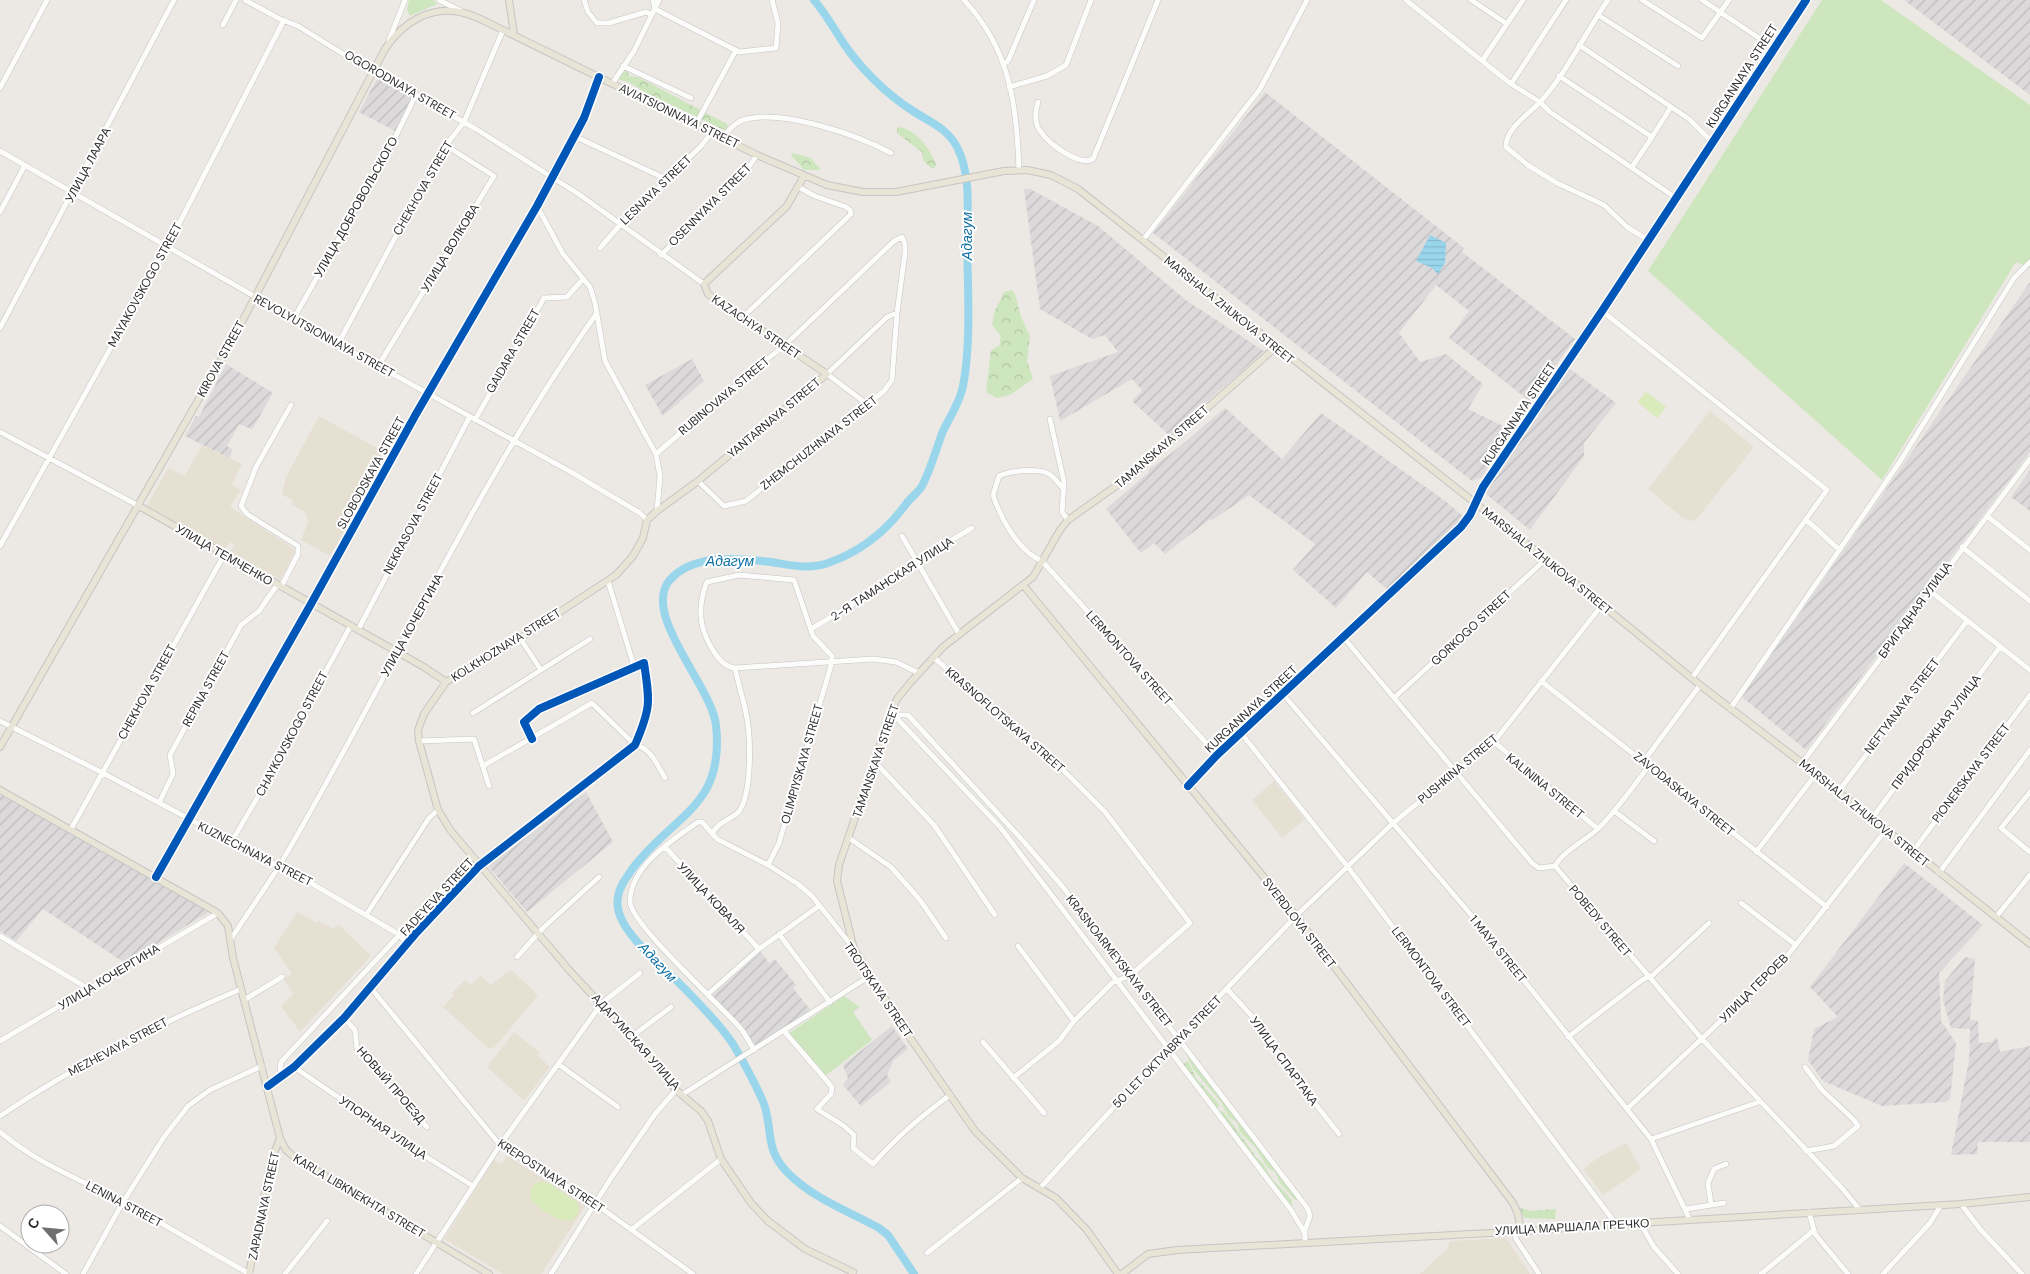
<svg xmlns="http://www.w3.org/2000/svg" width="2030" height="1274" viewBox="0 0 2030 1274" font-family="'DM Sans',sans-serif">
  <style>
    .industrial { fill: url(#industrial-furrows) }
    .education { fill: #e6e0d3 }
    .grass { fill: #cee6be }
    .forest { fill: url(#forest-crowns) }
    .pitch { fill: #d9eabb }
    .water { fill: url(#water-rules) }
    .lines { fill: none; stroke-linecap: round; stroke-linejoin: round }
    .river { stroke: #99d6ec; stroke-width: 8 }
    .minor-casing { stroke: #c5c4c5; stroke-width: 6 }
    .major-casing { stroke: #c6c5c4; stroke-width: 8 }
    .minor { stroke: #fcfcfb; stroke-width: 5 }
    .major { stroke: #e8e4d6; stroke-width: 6 }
    .cycleway-casing { stroke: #fff; stroke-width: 11 }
    .cycleway { stroke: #0057b8; stroke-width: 8 }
    .labels { text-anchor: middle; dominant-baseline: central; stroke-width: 4; stroke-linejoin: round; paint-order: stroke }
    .street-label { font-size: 12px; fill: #2e2e2e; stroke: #fff }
    .water-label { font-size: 14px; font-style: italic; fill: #0d6fa3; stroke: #fff }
  </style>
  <defs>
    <pattern id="industrial-furrows" width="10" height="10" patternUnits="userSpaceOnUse" patternTransform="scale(1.25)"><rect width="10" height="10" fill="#dcd9db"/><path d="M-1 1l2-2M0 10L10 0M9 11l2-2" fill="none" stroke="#bdbbbc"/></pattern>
    <pattern id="forest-crowns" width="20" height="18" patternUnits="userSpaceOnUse" patternTransform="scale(1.25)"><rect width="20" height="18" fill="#cee6be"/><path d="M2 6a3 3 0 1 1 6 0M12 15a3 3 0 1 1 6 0" fill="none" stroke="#b1c6a4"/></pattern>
    <pattern id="water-rules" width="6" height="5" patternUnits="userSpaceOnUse" patternTransform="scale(1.25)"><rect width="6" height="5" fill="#99d6ec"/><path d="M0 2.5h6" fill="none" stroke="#84b8cb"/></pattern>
  </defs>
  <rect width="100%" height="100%" fill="#ece8e4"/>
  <path class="industrial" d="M1904 0H2030V95Z
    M378 77 411 94 412 99 395 131 359 112Z
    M1265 92 1464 248 1458 257 1462 252 1575 339 1530 401 1449 338 1469 311 1436 285 1399 333 1420 362 1446 354 1483 384 1468 409 1511 430 1482 477 1472 481 1153 233Z
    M1024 189H1030L1098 226 1187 301 1264 351 1169 435 1132 401 1142 390 1132 379 1060 421 1050 376 1118 352 1105 335 1092 339 1040 309Z
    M2030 282V452L1806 750 1742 697Z
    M692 359 704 381 663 416 645 385Z
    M226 364 273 393 253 428 251 429 239 424 227 446 233 450 229 458 185 436 196 416 199 417Z
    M1569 368 1616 403 1584 443V456L1530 530 1485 493Z
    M1225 408 1282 459 1321 413 1444 500 1465 518 1388 590 1367 572 1336 608 1293 570 1315 544 1249 495 1211 521 1210 519 1165 554 1154 543 1141 553 1106 509 1149 472 1148 470 1173 452Z
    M2030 470V511L2011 497Z
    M586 792 613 842 527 912 488 866Z
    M0 794 209 912 125 963 43 909 16 941 0 931Z
    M1904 863 1983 925 1939 973 1941 1021 1956 1043 1950 1099 1945 1102 1882 1106 1823 1081 1808 1060 1814 1029 1838 1017 1810 987Z
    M761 952 769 963 775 959 796 985 793 988 811 1011 756 1046 713 995Z
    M1965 957 1975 959 1970 1020 1978 1021 1979 1043 1992 1042 1997 1037 2000 1052 2030 1046V1142H1978L1977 1154 1951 1155 1969 1060 1970 1029 1951 1028 1943 1000 1945 981Z
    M892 1026 908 1049 893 1061 887 1075 891 1082 861 1106 843 1085 848 1078 843 1065Z"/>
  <path class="education" d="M1710 411 1754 447 1695 521 1684 519 1648 489Z
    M319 416 386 453 330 556 301 540 308 522 305 512 291 504 293 501 282 494 286 477Z
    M202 445 242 464 232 485 241 490 230 507 296 550 281 580 230 552 235 545 230 542 225 550 147 506 168 468 185 476Z
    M1274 781 1305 819 1282 838 1252 800Z
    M297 912 317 923 318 921 334 929 338 924 371 956 300 1032 281 1006 293 994 284 979 292 974 274 948Z
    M509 971H512L538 995 495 1047 489 1049 443 1007 454 995 452 993 465 980 471 985 481 976 491 985Z
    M514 1032 540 1053 538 1056 550 1067 524 1101 487 1067Z
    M1626 1143 1641 1169 1603 1195 1583 1169 1599 1157Z
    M507 1156 586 1205 541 1274H503L444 1239 494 1160 502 1164Z
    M1506 1238 1530 1274H1420L1448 1248 1450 1241Z"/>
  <path class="grass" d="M409 0H433L437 4 410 16 407 10Z
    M1822 0H1881L2030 105V268L2016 262 1882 480 1648 271Z
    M844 996 860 1007 853 1012 872 1040 825 1076 788 1034Z
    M1183 1047 1299 1201 1294 1199 1280 1183 1275 1172 1268 1168 1255 1147 1240 1132 1237 1122 1229 1117 1220 1101 1193 1069Z"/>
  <path class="forest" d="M623 70 628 72 629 76 638 77 727 124 728 128 724 130C698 117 673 106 648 94 638 89 632 82 620 80L618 78Z
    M901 127C919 133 929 147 936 164L934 168H931L923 160 922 152 897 133V128Z
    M792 153 811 158 821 170H804L791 155Z
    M1012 290 1015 294 1021 317 1030 336 1027 361 1033 379 1010 395 997 398 986 392 991 350 999 346 1001 336 992 325 994 313 1004 292Z
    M1188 1061 1196 1078 1219 1104 1218 1110 1224 1112 1257 1158C1265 1163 1267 1172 1273 1180 1280 1187 1287 1193 1292 1201V1207L1182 1065Z
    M1520 1208 1532 1211 1556 1209 1555 1219 1524 1218Z"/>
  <path class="pitch" d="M1646 392 1666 407 1657 418 1638 402Z
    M539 1182 548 1183 577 1202 579 1211C571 1233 542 1211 532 1201 528 1192 530 1186 539 1182Z"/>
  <path class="water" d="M1430 235 1446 243 1445 263 1438 274 1432 268 1416 261Z"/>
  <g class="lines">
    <path class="river" d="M814 0C825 13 833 27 842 41 859 67 886 94 913 111 930 122 947 128 957 147 972 176 967 213 967 245 968 286 971 346 963 386 960 402 950 417 943 431 936 449 931 469 922 486 918 493 911 497 906 504 887 530 860 552 828 563 808 570 791 565 771 562 739 558 692 553 669 581 642 615 712 687 716 725 725 807 674 814 633 868 627 877 619 886 618 897 617 902 618 909 619 913 627 938 660 964 678 982 695 999 714 1018 728 1037 736 1047 764 1099 766 1111 772 1136 767 1151 787 1172 812 1198 848 1211 879 1228L888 1235 914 1274"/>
    <g class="minor-casing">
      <path id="minor" d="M245 0 280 19 298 26 356 62 476 129 580 195 704 284
        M439 0 461 11
        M584 0 588 12 597 23H609L646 12 652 15
        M653 0 655 9 739 52 776 48 778 23 772 0
        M964 0C1010 49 1017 105 1019 170
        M1406 0 1511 84 1540 102 1550 112 1676 198
        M1471 0 1507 24
        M1608 0C1587 30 1564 77 1540 102 1529 114 1505 129 1506 147L1529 166 1557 183 1604 205 1627 227 1648 240
        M1642 0 1702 38 1729 0
        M1702 0 1774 48
        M1598 15 1678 66
        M223 25 236 0
        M389 40 405 0
        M1579 45 1689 119 1712 142
        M1482 61 1523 0
        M1003 64 1008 61 1034 0
        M623 66 691 98
        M1559 76 1652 137 1632 167
        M612 84 634 51 659 0
        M1511 84 1566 0
        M1009 87 1047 76 1066 65 1091 0
        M0 88 47 0
        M1038 102C1035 111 1034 124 1041 132 1049 144 1080 167 1093 159L1158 0
        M696 124 736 50
        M574 136 666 179
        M722 137C728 132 735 122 743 120 781 108 857 135 891 153
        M1652 137 1671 107
        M0 151 338 344 571 472 640 513 647 520
        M537 206 563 254 590 287 595 303 605 361 656 454 660 476 657 511
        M0 212 25 165
        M1143 240 1260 89 1307 0
        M600 248 620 225 701 146 712 132
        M661 255 746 171 757 155
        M1602 311 1827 490 1692 678
        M294 318 390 148 416 95
        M742 318 851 214 850 210 846 207 815 196 798 187
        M0 328 174 0
        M338 344 396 236 410 214 450 140 464 122 503 30
        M378 366 494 176 448 147
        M867 404 827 374 887 317 897 313
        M1050 419 1064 482 1062 512 1068 520
        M475 420 544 298 567 297 583 279
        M0 432 139 506
        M656 454 757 367 784 346 894 241 902 237 905 244V253L897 313 892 380 884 391 746 501 724 506 698 481
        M1064 490C1059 484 1054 476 1047 473 1036 468 1009 471 999 476L993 495C1001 519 1018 551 1042 561L1217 755
        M1987 516 2030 550
        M1805 520C1818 528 1827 540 1839 549
        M902 536 959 634
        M0 546 167 247 284 20
        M1962 547 2030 601
        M608 581 634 666
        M281 587 298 554V546L247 514 241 506 256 467 291 405
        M1930 591 2030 670
        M811 629 868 595 916 561 972 528
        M358 630 469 418
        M520 638 541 670
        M1344 638 1532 863 1539 868 1555 866
        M933 657 1043 750 1105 812 1190 923 1131 975 1112 983 1074 1021 1018 946
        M735 668C718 667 705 638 702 624 699 611 702 593 707 582L739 575 794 580 813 636 832 656V662L779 843 768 865
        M1541 681 1827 907
        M1283 694 1478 923 1651 1139 1690 1220
        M1395 697 1546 559
        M1730 709 1899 463 2014 278 2030 262
        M891 712 1000 827 1291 1210 1305 1233V1243
        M473 713 590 639
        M896 715H908L1025 843 1062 886 1308 1209 1310 1216 1304 1233
        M0 721 101 772 274 864 280 865 400 935 407 945
        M1241 733 1347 866 1616 1224
        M419 741 474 739 489 786
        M1493 741 1598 829
        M1644 761 1700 685
        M875 762 934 825 995 915
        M1802 763 2030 459
        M483 766 592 703 635 745C650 747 658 766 665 778
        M1188 786 1217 755 1461 527 1470 515 1483 487 1602 311 1806 0
        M1838 792 1967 621
        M2030 792 2001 828 2030 852
        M159 803 173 774 170 755 241 625 259 611 277 585
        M1614 811 1654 841
        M1872 818 2000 647
        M71 829 224 555
        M712 834C721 818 735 819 740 810 752 790 751 736 746 713 743 698 738 683 735 668L873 659 896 662 919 673
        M849 838 891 867 920 900 946 938
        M232 841 256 800 351 625
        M665 847 759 949
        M1913 851 2030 695
        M1756 852 1816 774
        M1555 866 1702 1039 1841 1187 1860 1210
        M1555 866C1564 850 1585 841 1599 828 1617 810 1632 788 1648 767
        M1939 873 2030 750
        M156 877 311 604 416 414 537 206 584 118 599 77
        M1741 903 1796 945
        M366 915 429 818 438 810
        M1996 917 2030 875
        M779 934 830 1002
        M0 936 89 989
        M231 939C247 914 265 889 281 863 388 681 474 486 597 313
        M517 957 543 928 599 877
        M371 988 500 1145 594 1203 693 1274
        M1227 989 1260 1025 1299 1083 1339 1134
        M708 994 759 949 819 906
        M244 1000 282 977
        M344 1018 355 1030 357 1049 427 1127
        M784 1031 832 1087 831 1094 817 1109 844 1126 854 1135 853 1148 873 1164C899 1135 919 1118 950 1095
        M631 1037 671 1007
        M1568 1037 1642 980 1653 975 1709 923
        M0 1041 218 913
        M983 1042 1044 1113
        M754 1050C750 1043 746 1036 742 1030 723 1007 629 923 630 901 631 865 673 840 698 822H702L717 839 768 865 798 884 812 896 854 949
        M558 1064 618 1107
        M294 1067 417 1151 473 1186
        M1805 1067 1822 1090 1854 1120 1858 1126 1834 1146 1806 1151
        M284 1074 280 1069 281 1062 472 857
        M1013 1078 1059 1041 1074 1021
        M268 1086 294 1067 344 1018 417 932 479 866 635 745C651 708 650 702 644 663L539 709 524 722 532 739
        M683 1094 870 976
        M1627 1109 1780 965 1886 830
        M0 1116C77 1064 156 1025 241 989
        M0 1132C36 1163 82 1180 123 1202 166 1225 208 1251 250 1274
        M1651 1139 1759 1102
        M1040 1188 1124 1096 1296 916 1392 824 1497 738 1602 605
        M1711 1204 1708 1183 1714 1169 1726 1164
        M1961 1204 1980 1229 2022 1274
        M1686 1209 1724 1203
        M1809 1212 1815 1234 1848 1274
        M1640 1223 1654 1247 1678 1274
        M0 1226 66 1274
        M631 1230 721 1159
        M1520 1232 1515 1235 1516 1239 1539 1274
        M927 1253 1022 1178
        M83 1274 123 1202 164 1137 188 1106 210 1090 262 1066
        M285 1274 327 1221
        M416 1274 500 1145 602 1003 640 973
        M551 1274 611 1178 655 1114 676 1090
        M1761 1274 1813 1231
        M1883 1274 1930 1223 1941 1205"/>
    </g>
    <g class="major-casing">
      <path id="major" d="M509 0 514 35
        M804 176 787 206 704 284 708 294 827 374 698 481 657 511 647 520 643 538 633 556 616 575 520 638 446 682 424 714 418 730 419 741 438 810 451 831 570 971 657 1065 676 1090 701 1111 708 1121 721 1159 751 1203 768 1221 805 1249 853 1272 852 1274
        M139 506 424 667 446 682
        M1024 586 1296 916 1513 1203 1518 1214 1521 1231
        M0 747 233 339 385 49C402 23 431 4 464 13 477 16 490 24 503 30L757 155 827 185 863 192H896L1004 171 1027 170 1051 175 1078 189 1546 559 1700 685 1802 763 2030 944
        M0 790 218 913 228 926 233 958 280 1138 286 1150 294 1157 489 1274
        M249 1274 271 1161 280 1138
        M1118 1274 1087 1230 1056 1198 1022 1178 975 1131 906 1032 854 949 837 881 839 865 891 712 897 699 910 683 943 647 1033 577 1060 530 1068 520 1133 474 1277 346
        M1122 1274 1148 1254 1177 1250 1545 1230 1587 1226 1961 1204 2030 1197"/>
    </g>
    <use href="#minor" class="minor"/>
    <use href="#major" class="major"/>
    <g class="cycleway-casing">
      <path id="cycleway" d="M1188 786 1217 755 1461 527 1470 515 1483 487 1602 311 1806 0
        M156 877 311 604 416 414 537 206 584 118 599 77
        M268 1086 294 1067 344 1018 417 932 479 866 635 745C651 708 650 702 644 663L539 709 524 722 532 739"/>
    </g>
    <use href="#cycleway" class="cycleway"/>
  </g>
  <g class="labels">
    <g class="street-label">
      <text transform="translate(1742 76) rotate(-57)">KURGANNAYA STREET</text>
      <text transform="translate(400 85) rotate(30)">OGORODNAYA STREET</text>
      <text transform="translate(679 116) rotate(26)">AVIATSIONNAYA STREET</text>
      <text transform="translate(88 165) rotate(-62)">УЛИЦА ЛААРА</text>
      <text transform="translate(423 188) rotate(-60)">CHEKHOVA STREET</text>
      <text transform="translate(656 190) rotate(-44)">LESNAYA STREET</text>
      <text transform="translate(710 205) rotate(-45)">OSENNYAYA STREET</text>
      <text transform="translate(356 207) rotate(-61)">УЛИЦА ДОБРОВОЛЬСКОГО</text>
      <text transform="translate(450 248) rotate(-59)">УЛИЦА ВОЛКОВА</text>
      <text transform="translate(145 285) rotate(-61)">MAYAKOVSKOGO STREET</text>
      <text transform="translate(1229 310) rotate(39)">MARSHALA ZHUKOVA STREET</text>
      <text transform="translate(756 327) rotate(34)">KAZACHYA STREET</text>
      <text transform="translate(324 336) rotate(29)">REVOLYUTSIONNAYA STREET</text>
      <text transform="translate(513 351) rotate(-60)">GAIDARA STREET</text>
      <text transform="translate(221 359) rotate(-61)">KIROVA STREET</text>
      <text transform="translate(724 396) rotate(-40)">RUBINOVAYA STREET</text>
      <text transform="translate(1519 414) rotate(-56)">KURGANNAYA STREET</text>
      <text transform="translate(774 418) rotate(-40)">YANTARNAYA STREET</text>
      <text transform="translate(819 443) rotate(-38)">ZHEMCHUZHNAYA STREET</text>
      <text transform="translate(1162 447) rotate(-41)">TAMANSKAYA STREET</text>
      <text transform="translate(371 473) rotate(-61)">SLOBODSKAYA STREET</text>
      <text transform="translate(413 524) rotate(-62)">NEKRASOVA STREET</text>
      <text transform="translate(224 555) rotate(30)">УЛИЦА ТЕМЧЕНКО</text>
      <text transform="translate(1547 561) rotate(39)">MARSHALA ZHUKOVA STREET</text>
      <text transform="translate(892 579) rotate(-33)">2-Я ТАМАНСКАЯ УЛИЦА</text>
      <text transform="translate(1915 610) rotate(-54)">БРИГАДНАЯ УЛИЦА</text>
      <text transform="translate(412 625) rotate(-61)">УЛИЦА КОЧЕРГИНА</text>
      <text transform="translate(1471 628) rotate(-43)">GORKOGO STREET</text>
      <text transform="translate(506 645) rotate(-32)">KOLKHOZNAYA STREET</text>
      <text transform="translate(1129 658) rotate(48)">LERMONTOVA STREET</text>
      <text transform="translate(206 689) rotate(-61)">REPINA STREET</text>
      <text transform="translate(147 692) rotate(-61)">CHEKHOVA STREET</text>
      <text transform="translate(1902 706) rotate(-53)">NEFTYANAYA STREET</text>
      <text transform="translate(1251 709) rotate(-43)">KURGANNAYA STREET</text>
      <text transform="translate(1005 720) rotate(41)">KRASNOFLOTSKAYA STREET</text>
      <text transform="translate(1936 732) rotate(-53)">ПРИДОРОЖНАЯ УЛИЦА</text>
      <text transform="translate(292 734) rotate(-62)">CHAYKOVSKOGO STREET</text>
      <text transform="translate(876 761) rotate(-71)">TAMANSKAYA STREET</text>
      <text transform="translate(802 764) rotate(-74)">OLIMPIYSKAYA STREET</text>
      <text transform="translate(1458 769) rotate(-40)">PUSHKINA STREET</text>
      <text transform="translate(1971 773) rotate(-53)">PIONERSKAYA STREET</text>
      <text transform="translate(1545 786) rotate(39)">KALININA STREET</text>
      <text transform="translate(1684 794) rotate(39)">ZAVODASKAYA STREET</text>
      <text transform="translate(1864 813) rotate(39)">MARSHALA ZHUKOVA STREET</text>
      <text transform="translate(255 854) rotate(27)">KUZNECHNAYA STREET</text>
      <text transform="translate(437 897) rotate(-47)">FADEYEVA STREET</text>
      <text transform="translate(711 898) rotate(47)">УЛИЦА КОВАЛЯ</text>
      <text transform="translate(1600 921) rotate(50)">POBEDY STREET</text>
      <text transform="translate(1299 923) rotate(52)">SVERDLOVA STREET</text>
      <text transform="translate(1498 949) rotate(51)">1 MAYA STREET</text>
      <text transform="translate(1119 961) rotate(52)">KRASNOARMEYSKAYA STREET</text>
      <text transform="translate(109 977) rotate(-31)">УЛИЦА КОЧЕРГИНА</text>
      <text transform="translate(1431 977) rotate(53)">LERMONTOVA STREET</text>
      <text transform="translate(1754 988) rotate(-45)">УЛИЦА ГЕРОЕВ</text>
      <text transform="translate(878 990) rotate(56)">TROITSKAYA STREET</text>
      <text transform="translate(636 1042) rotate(48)">АДАГУМСКАЯ УЛИЦА</text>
      <text transform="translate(118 1047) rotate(-28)">MEZHEVAYA STREET</text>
      <text transform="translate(1167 1052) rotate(-46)">50 LET OKTYABRYA STREET</text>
      <text transform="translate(1284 1061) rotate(54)">УЛИЦА СПАРТАКА</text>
      <text transform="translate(391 1085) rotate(49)">НОВЫЙ ПРОЕЗД</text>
      <text transform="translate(383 1128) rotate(34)">УПОРНАЯ УЛИЦА</text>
      <text transform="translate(551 1176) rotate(33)">KREPOSTNAYA STREET</text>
      <text transform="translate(359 1196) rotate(31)">KARLA LIBKNEKHTA STREET</text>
      <text transform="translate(124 1204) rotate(28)">LENINA STREET</text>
      <text transform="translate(264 1206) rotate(-78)">ZAPADNAYA STREET</text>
      <text transform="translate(1572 1227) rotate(-3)">УЛИЦА МАРШАЛА ГРЕЧКО</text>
    </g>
    <g class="water-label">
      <text transform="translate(967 236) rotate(-90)">Адагум</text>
      <text x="730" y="561">Адагум</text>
      <text transform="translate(658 962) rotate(47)">Адагум</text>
    </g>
  </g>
  <g transform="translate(45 1229) rotate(297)"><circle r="24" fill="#ffffff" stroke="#ababab"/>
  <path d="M0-4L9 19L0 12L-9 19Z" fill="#706f6e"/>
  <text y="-8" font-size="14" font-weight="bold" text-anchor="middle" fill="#2e2e2e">С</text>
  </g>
</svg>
